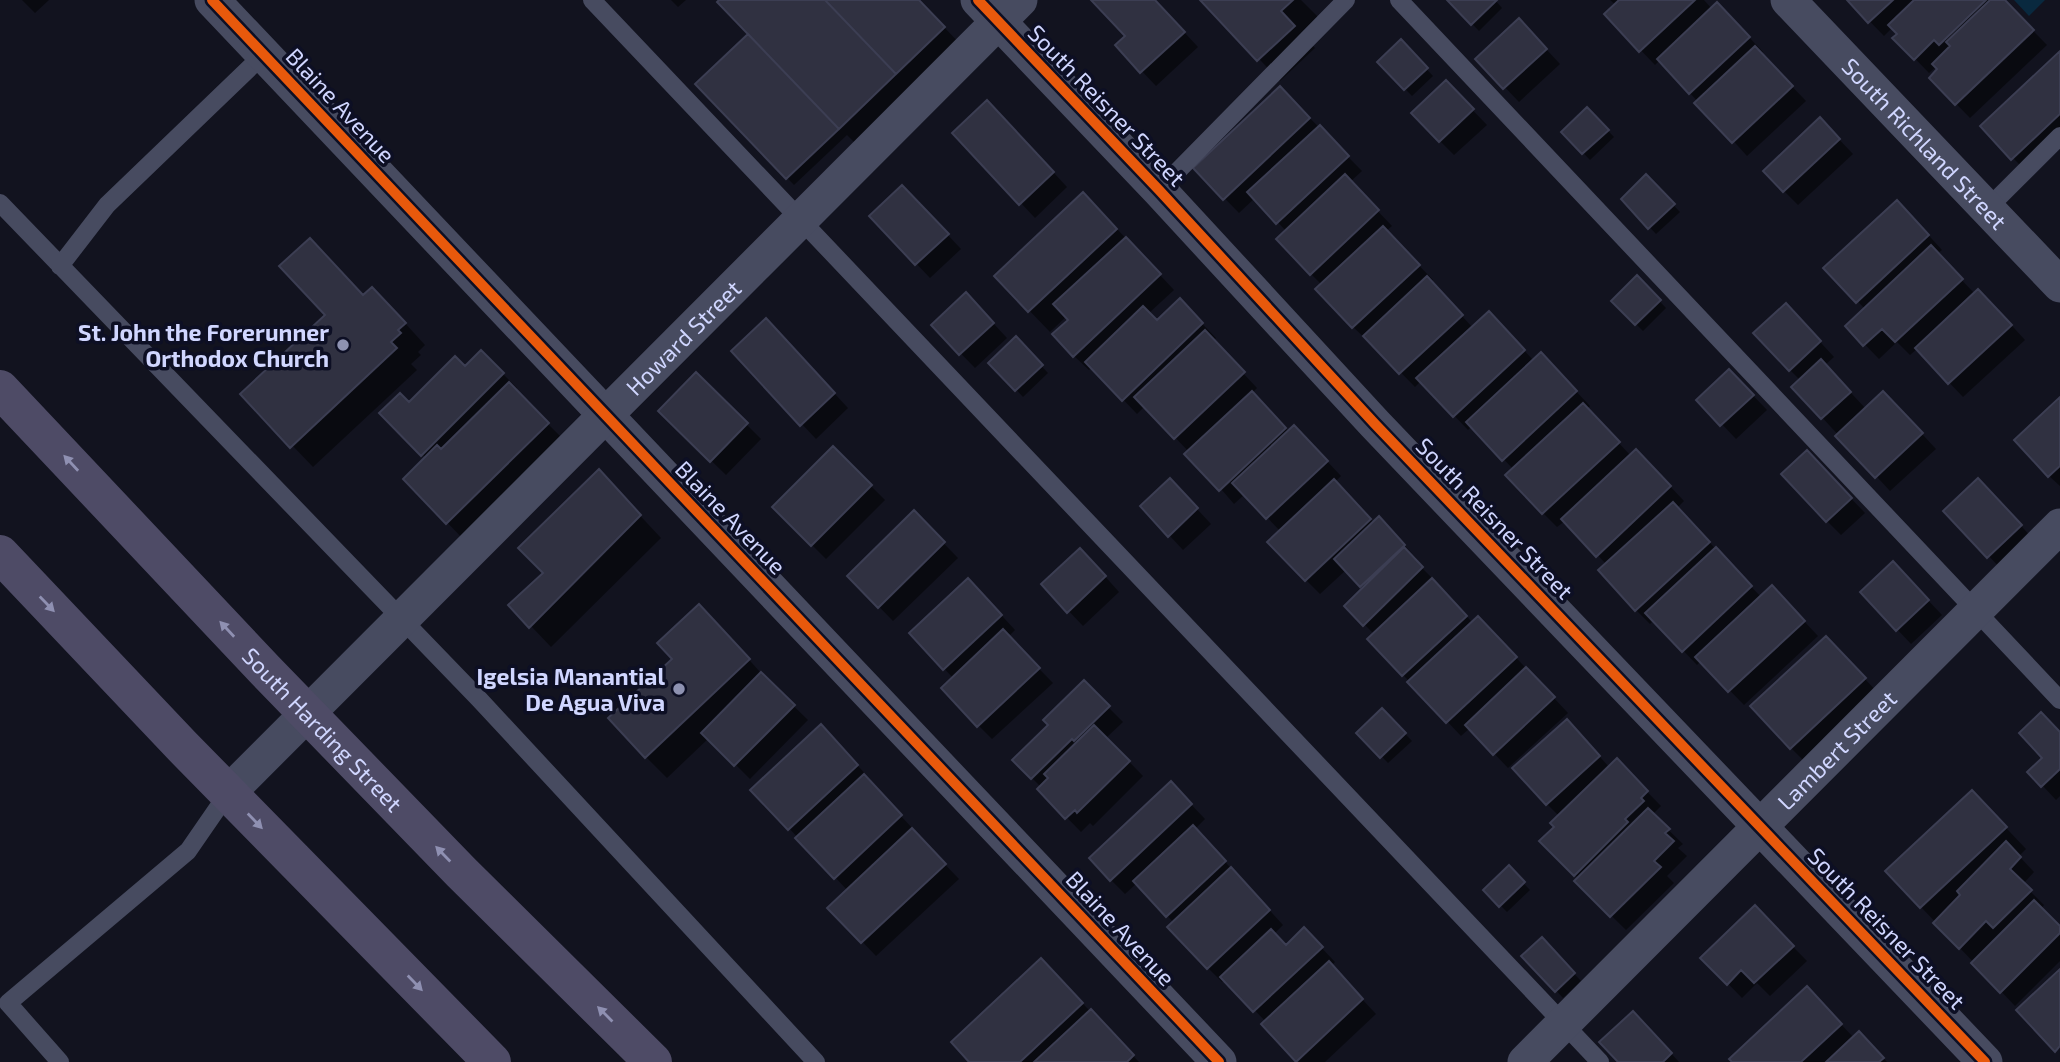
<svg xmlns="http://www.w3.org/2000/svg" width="2060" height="1062" viewBox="0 0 2060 1062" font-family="'Exo 2',sans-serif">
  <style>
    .water { fill: #09293f }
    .shadow { fill: #0007 }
    .building { fill: #303141; stroke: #3c3e53; stroke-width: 2 }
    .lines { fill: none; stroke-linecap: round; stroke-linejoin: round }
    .lane { stroke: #474b60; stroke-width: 18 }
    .street { stroke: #474b60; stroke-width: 35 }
    .primary { stroke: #4e4b66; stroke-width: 38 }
    .cycleway-casing { stroke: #0d0f24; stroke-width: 15 }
    .cycleway { stroke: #e8590c; stroke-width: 10 }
    .oneway { fill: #8f90b2 }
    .poi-dot { fill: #8e92b1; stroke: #0d0f24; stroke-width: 2.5 }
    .labels { text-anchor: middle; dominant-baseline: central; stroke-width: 7; stroke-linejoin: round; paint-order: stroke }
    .street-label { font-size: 23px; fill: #d0d6ff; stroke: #0d0f24 }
    .poi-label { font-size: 23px; font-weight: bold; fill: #d0d6ff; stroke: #0d0f24; text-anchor: end }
  </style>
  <rect width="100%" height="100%" fill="#12131f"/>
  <path class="water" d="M2014 0H2045L2029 16Z"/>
  <path class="shadow" d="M22 0H49L35 13Z
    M671 0H686L678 7Z
    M722 0H918L965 49 861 149 847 135 794 185 697 84 750 34Z
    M1094 0H1154L1198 47 1156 86 1117 45 1127 36Z
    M1203 0H1301L1318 17 1301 33 1315 48 1280 81Z
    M1449 0H1495L1502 8 1479 31Z
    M1610 0H1704L1712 9 1731 18 1763 52 1761 54 1806 101 1747 156 1660 60 1655 65 1606 14 1616 5Z
    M1849 0H2003L2047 45 1970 118 1931 78 1940 69 1937 66 1929 73 1895 38 1900 34 1893 27 1884 36Z
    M1533 35 1560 64 1519 102 1478 59Z
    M1400 41 1433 76 1412 96 1379 62Z
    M2060 53V142L2027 172 2013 158Z
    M1460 97 1487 125 1454 155 1440 141Z
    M1295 103 1362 171 1350 182 1392 226 1386 231 1433 280 1431 282 1473 328H1503L1534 361 1555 369 1590 406 1587 409 1631 456 1651 466 1684 501 1677 508 1761 597 1786 602 1818 636 1744 705 1701 661 1697 665 1654 620 1650 624 1636 610 1607 565 1565 521 1557 527 1543 513 1508 475 1514 470 1472 426 1468 430 1421 381 1415 387 1369 340 1368 341 1353 327 1318 289 1322 285 1311 274 1286 231 1255 198 1239 213 1195 168Z
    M1587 109 1614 137 1590 160 1563 132Z
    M1002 117 1067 187 1035 218 955 133Z
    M1834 134 1853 154 1798 205 1784 191Z
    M1646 177 1680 212 1656 234 1623 199Z
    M916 201 961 249 930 278 871 216Z
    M1104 215 1174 290 1149 313 1157 322 1180 301 1216 338 1213 341 1257 388 1252 393 1289 432 1309 442 1341 476 1335 482 1374 523 1393 533 1418 560 1416 562 1436 582 1435 584 1473 623 1492 632 1568 713 1508 768 1470 728 1461 736 1369 639 1374 634 1346 606 1364 589 1346 570 1320 594 1306 580 1281 532 1245 494 1234 504 1189 452 1145 406 1137 414 1092 367 1089 370 1074 356 1070 320 1067 316 1050 332 996 276Z
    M1911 216 1942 250 1937 254 1975 294 1993 305 2025 340 1963 397 1917 349 1910 355 1897 342 1879 359 1847 326 1865 309 1826 268Z
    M1637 278 1666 308 1643 331 1613 301Z
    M364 297 393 310 425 345 418 352 421 355 411 364 417 370 313 467 243 394Z
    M980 309 1007 338 975 368 933 325Z
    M1800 320 1834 357 1825 365 1866 409 1897 407 1936 449 1890 491 1794 387 1801 381 1790 370Z
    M780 335 848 408 816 439 733 351Z
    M1016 339 1048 373 1023 397 991 363Z
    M481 352 517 388 515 391 569 445 468 544 405 479 426 458 382 413 409 405 465 369Z
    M696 374 761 439 726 475 660 411Z
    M1744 386 1767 410 1736 439 1699 400Z
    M2060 400V486L2049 476Z
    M833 448 885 500 826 559 774 507Z
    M1821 467 1865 513 1841 535 1827 521Z
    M619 493 661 538 551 647 531 626 545 573Z
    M1184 495 1211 524 1183 550 1169 535Z
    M1993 495 2035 541 2003 571 1946 511Z
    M914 513 958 558 893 621 849 576Z
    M1094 564 1119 592 1083 626 1043 584Z
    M1907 578 1942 615 1911 644 1862 592Z
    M982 594 1015 630 1008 637 1053 683 992 739 978 725 953 678 911 633Z
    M720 627 769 682 808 720 750 779 709 738 667 778 646 757Z
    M1840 652 1878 693 1805 762 1791 748Z
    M1084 683 1123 722 1106 738 1143 776 1093 826 1090 823 1081 832 1039 789 1041 787 1014 760 1050 725Z
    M1382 710 1412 741 1388 763 1359 733Z
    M2060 734V796L2056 800 2030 772 2045 758Z
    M1581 736 1610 768 1617 761 1661 806 1654 813 1657 816 1655 817 1683 844 1678 848 1687 856 1667 876 1674 883 1626 930 1576 881 1579 879 1542 841 1557 827 1560 817 1547 804Z
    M835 741 871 780 869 782 915 831 914 832 959 879 876 956 830 908 848 891 753 790Z
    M1185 798 1205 819 1195 829 1283 925 1274 934 1286 947 1318 944 1335 962 1331 966 1376 1014 1325 1062H1299L1264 1025 1266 1022 1225 979 1222 982 1208 968 1174 923 1137 883 1125 894 1111 880Z
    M1992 813 2026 849 2019 856 2034 872 2023 884 2044 905 2041 909 2060 929V961L2015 1006 1921 907Z
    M1509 868 1530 890 1507 912 1485 890Z
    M1755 908 1807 961 1770 996 1757 983 1742 998 1703 958Z
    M1542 940 1581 981 1563 998 1524 956Z
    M1062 982 1139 1062H972Z
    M1821 1003 1854 1038 1859 1033 1887 1062H1734Z
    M1647 1027 1679 1062H1620Z"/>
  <path class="building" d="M719 0H825L896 74 839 129 717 2Z
    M825 0H919L945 27 896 74Z
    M1091 0H1155L1185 32 1140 73 1115 45 1125 36Z
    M1200 0H1293L1281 11 1295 26 1257 61Z
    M1447 0H1497L1471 25Z
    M1619 0H1695L1639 52 1604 14Z
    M1847 0H1893L1868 23Z
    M1914 0H1986L1939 45 1934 40 1914 60 1892 38 1897 34 1888 25Z
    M1990 0H2005L2034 30 1955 105 1929 78 1937 69 1932 64 1950 46 1946 42Z
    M1717 2 1750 37 1689 94 1657 59Z
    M1519 18 1547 49 1503 89 1475 59Z
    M748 34 839 129 786 179 695 84Z
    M1401 39 1428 68 1404 90 1377 62Z
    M1755 46 1793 86 1732 143 1694 103Z
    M2060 51V114L2011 160 1980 126Z
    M1446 80 1474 109 1439 142 1411 113Z
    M1280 86 1310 118 1223 200 1193 168Z
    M987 100 1054 172 1019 205 952 133Z
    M1587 107 1609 130 1582 154 1561 132Z
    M1820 117 1840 139 1783 192 1763 171Z
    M1320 125 1349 156 1276 224 1247 192Z
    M1345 174 1379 210 1310 275 1276 239Z
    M1646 174 1675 204 1648 229 1621 199Z
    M902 185 949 234 915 265 869 216Z
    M1083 192 1117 229 1028 312 994 276Z
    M1897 200 1929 235 1856 303 1823 268Z
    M1383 226 1420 265 1352 328 1315 289Z
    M1126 237 1161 274 1073 357 1052 334 1068 320 1053 304Z
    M310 238 363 295 372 287 406 323 398 330 401 333 391 342 397 348 290 448 240 394 325 315 279 266Z
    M1931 245 1963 279 1895 342 1882 329 1863 346 1845 326Z
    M1637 275 1661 300 1635 325 1611 301Z
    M1427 276 1463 315 1399 374 1363 336Z
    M1978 289 2012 325 1948 384 1915 348Z
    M966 292 994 323 959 355 931 325Z
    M1180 298 1203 323 1122 401 1085 362 1143 306 1157 320Z
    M1786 303 1821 341 1789 371 1753 333Z
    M1489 311 1525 350 1453 417 1416 378Z
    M766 318 835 393 800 426 731 351Z
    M1205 330 1245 372 1174 439 1134 397Z
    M1016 336 1043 365 1015 391 988 363Z
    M481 350 504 373 421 456 379 413 400 393 409 402 455 356 465 366Z
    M1541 352 1577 391 1502 461 1466 422Z
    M1821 359 1851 392 1821 419 1791 387Z
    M1729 369 1754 395 1720 426 1696 400Z
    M696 372 748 423 710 462 658 411Z
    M509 382 549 423 446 524 403 479 437 445 441 449Z
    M1252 391 1286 428 1219 491 1184 454Z
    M1883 391 1923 433 1875 478 1835 436Z
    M2060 397V466L2048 477 2014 440Z
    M1583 403 1620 442 1542 514 1505 475Z
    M1294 425 1328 461 1266 519 1232 483Z
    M833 446 872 485 811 546 772 507Z
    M1636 449 1671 486 1596 557 1561 519Z
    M1807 450 1852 498 1826 522 1781 474Z
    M599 469 641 515 529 628 508 605 543 573 518 548Z
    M1170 478 1198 508 1168 537 1140 506Z
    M1978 478 2022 525 1987 558 1943 511Z
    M1334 479 1371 519 1305 581 1267 542Z
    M1673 502 1710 542 1635 611 1598 570Z
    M914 510 945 542 878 608 847 576Z
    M1379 516 1405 545 1360 587 1334 559Z
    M1404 547 1423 567 1363 626 1344 606Z
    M1716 547 1752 586 1682 652 1645 613Z
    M1080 548 1106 576 1067 613 1041 584Z
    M1893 561 1929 600 1896 631 1860 592Z
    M968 578 1002 615 943 670 909 633Z
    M1432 578 1467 616 1402 676 1367 639Z
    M1772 585 1805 621 1728 692 1695 657Z
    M699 604 750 659 645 758 608 718 672 659 657 643Z
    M1478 616 1517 657 1446 723 1407 682Z
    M1003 629 1040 668 977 727 941 688Z
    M1826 636 1866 678 1790 749 1750 706Z
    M1526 667 1555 697 1493 755 1465 725Z
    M761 672 795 705 734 766 701 733Z
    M1084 680 1110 706 1074 741 1072 739 1031 779 1012 760 1048 725 1043 720Z
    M1382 708 1406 733 1380 758 1356 733Z
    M2041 712 2060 732V769L2041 787 2027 772 2042 758 2019 733Z
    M1567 719 1600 756 1546 805 1512 768Z
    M821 724 858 765 788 830 750 790Z
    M1094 725 1130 761 1077 813 1075 810 1065 819 1037 789 1048 778 1044 774Z
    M1617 758 1648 791 1641 798 1644 801 1625 819 1628 822 1574 876 1539 841 1554 827 1550 823Z
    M864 774 902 815 834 879 795 838Z
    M1171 781 1192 804 1110 881 1089 858Z
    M1972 790 2007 827 1920 908 1885 871Z
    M1648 808 1670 829 1665 833 1674 841 1654 861 1661 867 1610 917 1574 881Z
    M1193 825 1226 861 1166 917 1133 881Z
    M912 828 946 864 861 943 827 908Z
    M2006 841 2021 857 2010 869 2032 890 1993 928 1986 921 1959 949 1933 923 1960 895 1957 891Z
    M1509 865 1525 882 1499 907 1483 890Z
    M1231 867 1270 910 1207 969 1167 927Z
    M2034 900 2060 926V933L2000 993 1971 963Z
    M1755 905 1794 946 1754 983 1741 970 1727 985 1700 958Z
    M1304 927 1323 947 1253 1012 1220 977 1271 929 1286 945Z
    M1542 937 1575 973 1555 992 1521 956Z
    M1041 958 1083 1003 1020 1062H969L951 1042Z
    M1329 961 1363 999 1296 1062 1261 1024Z
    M2060 969V1046L2055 1052 2016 1010Z
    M1807 986 1842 1024 1801 1062H1732L1729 1059Z
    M1091 1009 1134 1055 1127 1062H1034Z
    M1633 1011 1672 1053 1663 1062H1618L1599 1042Z
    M1859 1031 1884 1058 1879 1062H1826Z"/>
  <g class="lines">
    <path class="lane" d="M592 0 1600 1062
      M1399 0 2060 700
      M1159 190 1346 0
      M0 203 479 699 816 1062
      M1987 209 2060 136
      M60 266 107 205 264 54
      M60 1062 8 1003 188 851 228 793"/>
    <g class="street">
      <path d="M212 0 1219 1062"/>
      <path d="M978 0 1159 190 1375 424 1985 1062"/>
      <path id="s1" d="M1788 0 2060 285"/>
      <path id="s2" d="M228 793 1020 0"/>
      <path id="s3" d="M1525 1062 2060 526"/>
    </g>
    <g class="primary">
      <path id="s4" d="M0 389 265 670 461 872 653 1062"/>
      <path d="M0 554 182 746 492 1062"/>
    </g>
    <g class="cycleway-casing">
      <path id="cycleway" d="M212 0 1219 1062
        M978 0 1159 190 1375 424 1985 1062"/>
    </g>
    <use href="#cycleway" class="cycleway"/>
  </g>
  <defs><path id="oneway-solid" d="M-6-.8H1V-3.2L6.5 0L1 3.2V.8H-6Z" transform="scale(1.75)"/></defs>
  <g class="oneway">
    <use href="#oneway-solid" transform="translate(71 463) rotate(-133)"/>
    <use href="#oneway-solid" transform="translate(47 604) rotate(46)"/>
    <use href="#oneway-solid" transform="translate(227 629) rotate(-133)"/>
    <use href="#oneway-solid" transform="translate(255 821) rotate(46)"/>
    <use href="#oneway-solid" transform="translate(443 854) rotate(-134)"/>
    <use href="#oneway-solid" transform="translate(415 983) rotate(46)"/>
    <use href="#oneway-solid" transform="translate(605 1014) rotate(-135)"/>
  </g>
  <g class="poi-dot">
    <circle cx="343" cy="345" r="7"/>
    <circle cx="679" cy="689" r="7"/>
  </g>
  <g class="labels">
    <g class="street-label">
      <text transform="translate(341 105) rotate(47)">Blaine Avenue</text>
      <text transform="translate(1107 105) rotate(46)">South Reisner Street</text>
      <text stroke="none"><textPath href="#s1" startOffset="198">South Richland Street</textPath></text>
      <text stroke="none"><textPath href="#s2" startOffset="644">Howard Street</textPath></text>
      <text transform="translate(731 517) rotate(46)">Blaine Avenue</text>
      <text transform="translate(1495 518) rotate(46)">South Reisner Street</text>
      <text stroke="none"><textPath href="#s4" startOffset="469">South Harding Street</textPath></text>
      <text stroke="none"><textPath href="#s3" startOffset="441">Lambert Street</textPath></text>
      <text transform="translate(1121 928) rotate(47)">Blaine Avenue</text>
      <text transform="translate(1887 928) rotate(46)">South Reisner Street</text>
    </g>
    <g class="poi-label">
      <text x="329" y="332">St. John the Forerunner<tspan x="329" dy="26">Orthodox Church</tspan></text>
      <text x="665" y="676">Igelsia Manantial<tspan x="665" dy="26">De Agua Viva</tspan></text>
    </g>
  </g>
</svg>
